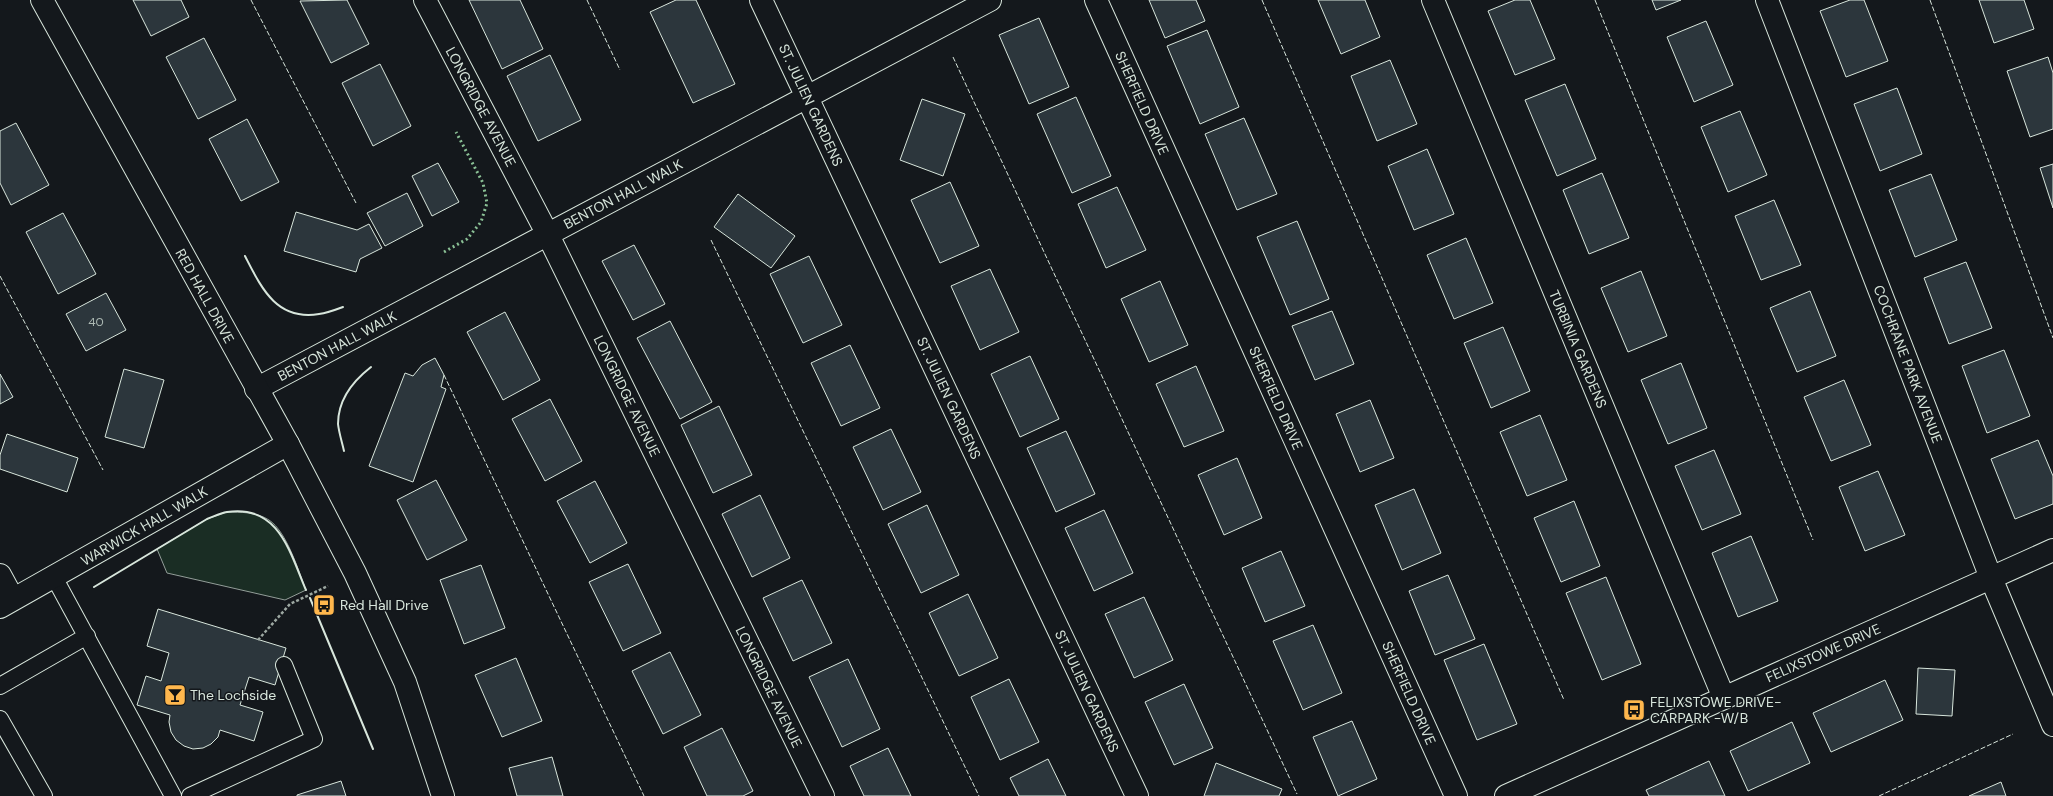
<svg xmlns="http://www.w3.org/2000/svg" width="2053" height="796" viewBox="0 0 2053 796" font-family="'DM Sans',sans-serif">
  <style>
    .green { fill: #1a2d24; stroke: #939e99 }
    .building { fill: #2c363c; stroke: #d8e6dc }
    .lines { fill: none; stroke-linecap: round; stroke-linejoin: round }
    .lane-casing { stroke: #d8e6dc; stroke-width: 18 }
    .street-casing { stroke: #d8e6dc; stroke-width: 24 }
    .secondary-casing { stroke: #d8e6dc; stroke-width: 24 }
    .path { stroke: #9da8a2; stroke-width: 2.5; stroke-dasharray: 3 2; stroke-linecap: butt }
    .lane { stroke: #14181c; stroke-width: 16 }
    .street { stroke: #14181c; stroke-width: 22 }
    .secondary { stroke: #14181c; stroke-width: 22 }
    .hedge { stroke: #8ac095; stroke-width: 3; stroke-dasharray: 2 3; stroke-linecap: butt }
    .fence { stroke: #d8e6dc; stroke-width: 1; stroke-dasharray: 5 2; stroke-linecap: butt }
    .wall { stroke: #d8e6dc; stroke-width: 2 }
    .labels { text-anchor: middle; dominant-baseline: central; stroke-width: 3; stroke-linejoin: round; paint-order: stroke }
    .number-label { font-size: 12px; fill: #adbab4 }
    .street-label { font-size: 14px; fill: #d8e6dc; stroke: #14181c }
    .poi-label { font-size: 14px; fill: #d8e6dc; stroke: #14181c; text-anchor: start }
  </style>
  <rect width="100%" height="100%" fill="#14181c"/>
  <path class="green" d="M227 512C240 512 257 512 269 520 287 532 298 570 306 590L285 600 167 573 157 549 207 519Z"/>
  <path class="building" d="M133 0H181L189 17 151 36Z
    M347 0 369 44 331 63 300 1Z
    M469 0H520L543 49 502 69Z
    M676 0H696L735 84 693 103 650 12Z
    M1149 0H1196L1205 21 1165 38Z
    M1318 0H1365L1380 37 1341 54Z
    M1515 0H1530L1555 59 1515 75 1488 11Z
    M1652 0H1681L1656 10Z
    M1850 0H1864L1888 61 1846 77 1820 11Z
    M1979 0H2024L2034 29 1994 43Z
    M1039 18 1069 87 1029 104 999 35Z
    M1706 21 1733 85 1694 102 1667 37Z
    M1207 30 1239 107 1200 124 1167 46Z
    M204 38 236 100 198 119 166 57Z
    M550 55 581 120 538 141 507 76Z
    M2048 57 2053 73V129L2030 137 2007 71Z
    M1390 60 1417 124 1377 141 1351 76Z
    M380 64 411 126 373 146 342 83Z
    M1565 84 1596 159 1557 176 1525 100Z
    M1897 88 1922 154 1880 171 1854 104Z
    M1076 97 1111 176 1072 193 1037 114Z
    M922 99 965 114 943 176 900 160Z
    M1740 111 1767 175 1728 192 1701 127Z
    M1244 118 1277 194 1237 210 1205 134Z
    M247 119 279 182 241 201 209 139Z
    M16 123 49 185 11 205 0 183V131Z
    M1427 149 1454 214 1414 230 1388 166Z
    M438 163 459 202 432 216 412 176Z
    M2053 164V208L2040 168Z
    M1602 173 1629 238 1589 254 1563 190Z
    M1931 174 1957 240 1915 257 1889 190Z
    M950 182 979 246 940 263 911 200Z
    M1117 187 1146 250 1106 268 1078 204Z
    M407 193 423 226 385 246 367 213Z
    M738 194 795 236 771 268 714 227Z
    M1774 200 1801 265 1761 280 1735 216Z
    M296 212 357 230 369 224 382 248 360 259 356 272 284 251Z
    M63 213 96 274 58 294 26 232Z
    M1297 221 1329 299 1290 315 1257 237Z
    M1466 238 1493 303 1454 319 1427 255Z
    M634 245 665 304 633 320 602 261Z
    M809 256 842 325 803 343 770 274Z
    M1966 262 1992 328 1949 344 1924 278Z
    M990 269 1019 332 980 350 951 286Z
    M1641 271 1667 336 1628 352 1601 288Z
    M1160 281 1188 345 1149 362 1121 299Z
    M1810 291 1836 356 1797 372 1770 308Z
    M106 293 126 330 86 351 66 314Z
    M1332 311 1354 364 1315 380 1292 326Z
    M505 312 540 380 503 400 467 332Z
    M670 321 712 402 680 419 637 338Z
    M1503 327 1530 391 1491 408 1464 343Z
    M850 345 880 408 841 426 811 363Z
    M2004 350 2030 416 1987 433 1962 366Z
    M1030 356 1059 419 1020 437 991 374Z
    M435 358 444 375 441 387 446 389 413 482 369 466 405 373 413 376 422 365Z
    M1681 363 1707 428 1668 444 1641 380Z
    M1196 366 1224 431 1184 447 1156 384Z
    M124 369 164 380 144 448 105 437Z
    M0 374 13 397 0 404Z
    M1844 380 1871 445 1831 461 1804 397Z
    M550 399 582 461 545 481 512 419Z
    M1370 400 1394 458 1360 472 1336 414Z
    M719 406 752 475 713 493 681 425Z
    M1540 415 1567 480 1527 496 1500 432Z
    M891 429 921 492 883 510 853 447Z
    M1066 431 1095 494 1056 512 1027 448Z
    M7 434 78 458 67 492 0 469V455Z
    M2038 440 2053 476V504L2015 519 1991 459Z
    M1714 450 1741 514 1702 530 1675 466Z
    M1237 458 1262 518 1224 535 1198 475Z
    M1878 471 1905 535 1865 551 1839 487Z
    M436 480 467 540 427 560 397 500Z
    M595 481 627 543 590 563 557 501Z
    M1414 489 1441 553 1402 570 1375 505Z
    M760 495 790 558 752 577 722 514Z
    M1574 501 1600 566 1561 582 1534 518Z
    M927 505 959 575 921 593 888 524Z
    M1104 510 1133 573 1094 591 1065 528Z
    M1751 536 1778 601 1738 617 1712 553Z
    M1281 551 1305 606 1265 622 1242 568Z
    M628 564 661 633 623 651 589 582Z
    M481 565 505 628 464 644 440 580Z
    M1448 575 1475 639 1435 655 1409 591Z
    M1606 577 1641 664 1602 680 1566 593Z
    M802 580 832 643 793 661 763 598Z
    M968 594 998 658 959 676 929 613Z
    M1144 597 1173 660 1134 678 1105 614Z
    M158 609 286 648 275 685 249 677 240 705 263 712 254 741 220 730 218 737 211 744 203 748 193 749 184 746 176 740 171 732 169 722 170 715 137 705 146 676 161 681 169 653 147 646Z
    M1313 625 1342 693 1303 710 1273 641Z
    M1484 644 1517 724 1477 740 1444 660Z
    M670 652 701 715 663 734 632 671Z
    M516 658 542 721 502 737 475 675Z
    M848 659 880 729 842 747 809 677Z
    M1918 668 1955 670 1952 716 1916 714Z
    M1009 679 1039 742 1000 760 971 697Z
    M1885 680 1903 720 1831 752 1813 713Z
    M1184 684 1213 748 1174 765 1145 702Z
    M1352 721 1377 779 1338 796 1313 737Z
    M1792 722 1810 763 1748 791 1730 751Z
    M722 728 753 791 743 796H707L684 747Z
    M888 748 911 796H864L850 766Z
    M552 757 563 796H517L509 768Z
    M1048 759 1066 796H1019L1010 778Z
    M1709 761 1725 796H1649L1646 790Z
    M1216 763 1282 789 1279 796H1204Z
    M341 781 346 796H297V795Z
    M2001 782 2006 796H1969Z"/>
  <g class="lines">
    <g class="lane-casing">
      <path id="lane" d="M54 577 173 796
        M0 686 87 636
        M0 719 44 796
        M190 796 314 739 284 665"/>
    </g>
    <g class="street-casing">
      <path id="street" d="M425 0 548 235 823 796
        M761 0 1137 796
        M1096 0 1456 796
        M1433 0 1724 698
        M1767 0 1991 578 2053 725
        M256 389 990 0
        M0 575 13 599
        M0 607 288 444
        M1506 796 2053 550"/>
    </g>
    <g class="secondary-casing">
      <path id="secondary" d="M42 0 288 444 355 573 405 682 443 796"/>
    </g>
    <path class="path" d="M258 640 290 604 328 586"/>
    <use href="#lane" class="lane"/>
    <use href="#street" class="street"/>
    <use href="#secondary" class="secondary"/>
    <path class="hedge" d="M444 252 467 239 481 222 487 203 483 183 456 132"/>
    <path class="fence" d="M251 0 356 203
      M587 0 620 70
      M1262 0 1564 700
      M1595 0 1813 540
      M1930 0 2053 338
      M953 57 1297 794
      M711 240 979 796
      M0 276 103 470
      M444 375 644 796
      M1879 796 2013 734"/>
    <path class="wall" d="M245 256C261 287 276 321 319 314 327 313 335 310 343 307
      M344 451C342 442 339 433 338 424 338 399 353 381 371 367
      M94 587 207 519C213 517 220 513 227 512 279 504 290 553 306 590
      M310 598 373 749"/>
  </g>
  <defs>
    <g id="bus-square" transform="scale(1.15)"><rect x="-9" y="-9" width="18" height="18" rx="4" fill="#ffb74d" stroke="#14181c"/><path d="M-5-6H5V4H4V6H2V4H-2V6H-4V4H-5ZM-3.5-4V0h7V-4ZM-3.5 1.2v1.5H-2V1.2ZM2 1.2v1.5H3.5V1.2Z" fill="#111"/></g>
    <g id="bar-square" transform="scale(1.15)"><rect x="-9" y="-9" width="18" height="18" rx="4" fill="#ffb74d" stroke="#14181c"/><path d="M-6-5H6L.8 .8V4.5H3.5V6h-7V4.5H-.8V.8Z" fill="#111"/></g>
  </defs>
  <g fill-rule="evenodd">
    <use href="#bus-square" x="324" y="605"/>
    <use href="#bar-square" x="175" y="695"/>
    <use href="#bus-square" x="1634" y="710"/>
  </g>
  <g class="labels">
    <g class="number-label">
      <text x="96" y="322">40</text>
    </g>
    <g class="street-label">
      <text transform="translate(1142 103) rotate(66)">SHERFIELD DRIVE</text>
      <text transform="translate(811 105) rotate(65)">ST. JULIEN GARDENS</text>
      <text transform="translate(481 107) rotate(62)">LONGRIDGE AVENUE</text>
      <text transform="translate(623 194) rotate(-28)">BENTON HALL WALK</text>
      <text transform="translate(205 296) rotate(61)">RED HALL DRIVE</text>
      <text transform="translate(337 346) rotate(-28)">BENTON HALL WALK</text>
      <text transform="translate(1578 349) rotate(67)">TURBINIA GARDENS</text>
      <text transform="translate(1908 364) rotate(69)">COCHRANE PARK AVENUE</text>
      <text transform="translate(627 396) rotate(64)">LONGRIDGE AVENUE</text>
      <text transform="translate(949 398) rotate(65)">ST. JULIEN GARDENS</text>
      <text transform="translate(1276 398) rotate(66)">SHERFIELD DRIVE</text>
      <text transform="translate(144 526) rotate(-30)">WARWICK HALL WALK</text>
      <text transform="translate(1823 653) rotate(-24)">FELIXSTOWE DRIVE</text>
      <text transform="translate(769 687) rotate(64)">LONGRIDGE AVENUE</text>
      <text transform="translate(1087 691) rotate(65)">ST. JULIEN GARDENS</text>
      <text transform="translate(1409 693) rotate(66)">SHERFIELD DRIVE</text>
    </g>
    <g class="poi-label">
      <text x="340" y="605">Red Hall Drive</text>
      <text x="190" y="695">The Lochside</text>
      <text x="1650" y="702">FELIXSTOWE DRIVE-<tspan x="1650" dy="16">CARPARK -W/B</tspan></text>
    </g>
  </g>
</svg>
